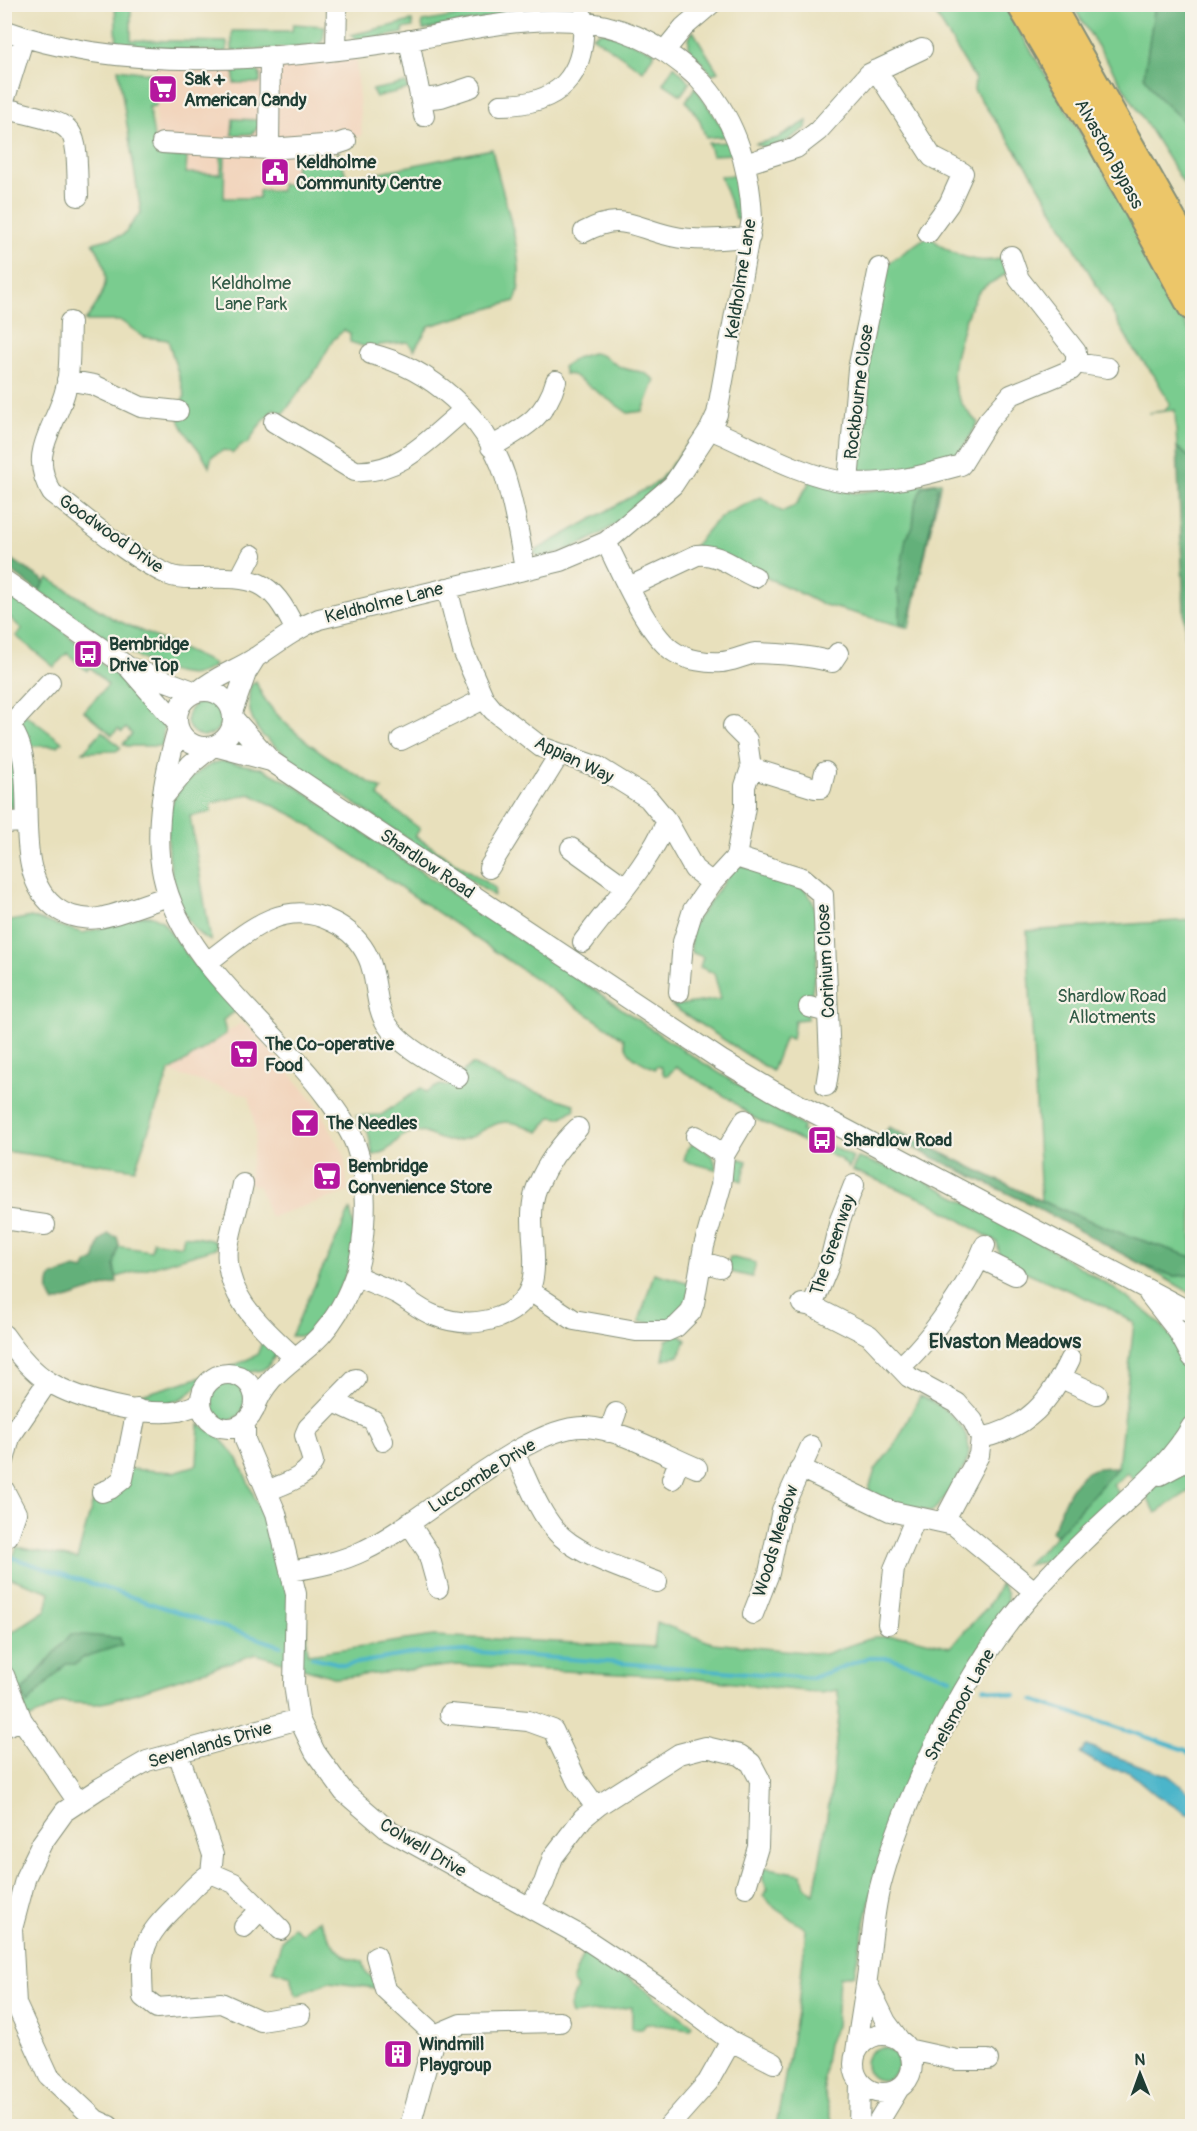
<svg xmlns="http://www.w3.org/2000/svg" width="1197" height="2131" viewBox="0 0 1197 2131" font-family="Pangolin,sans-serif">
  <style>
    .built { fill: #f2d5bd }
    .green { fill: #7acc8f; stroke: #4c8462; stroke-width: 1.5 }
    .forest { fill: #63b07a; stroke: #417657; stroke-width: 1.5 }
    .water { fill: #4cb5ca; stroke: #36797f; stroke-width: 1.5 }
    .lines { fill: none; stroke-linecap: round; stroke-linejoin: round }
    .stream { stroke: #4cb5ca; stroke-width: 4 }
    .minor-casing { stroke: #848e78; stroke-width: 22 }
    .highway-casing { stroke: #848e78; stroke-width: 32 }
    .minor { stroke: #fff; stroke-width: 20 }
    .highway { stroke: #ecc669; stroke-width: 28 }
    .labels { text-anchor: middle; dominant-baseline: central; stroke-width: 4.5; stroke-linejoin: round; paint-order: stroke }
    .poi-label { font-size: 18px; font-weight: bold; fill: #1f3d34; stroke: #f7f3e8; text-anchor: start }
    .street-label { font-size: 18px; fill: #1f3d34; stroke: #f7f3e8 }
    .park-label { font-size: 18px; fill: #315a46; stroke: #f7f3e8 }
    .neighbourhood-label { font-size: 20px; font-weight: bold; fill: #1f3d34; stroke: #f7f3e8 }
  </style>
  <rect width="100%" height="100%" fill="#f7f3e8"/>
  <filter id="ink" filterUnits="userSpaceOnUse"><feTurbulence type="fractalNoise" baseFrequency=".0167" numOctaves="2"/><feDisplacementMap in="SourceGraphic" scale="12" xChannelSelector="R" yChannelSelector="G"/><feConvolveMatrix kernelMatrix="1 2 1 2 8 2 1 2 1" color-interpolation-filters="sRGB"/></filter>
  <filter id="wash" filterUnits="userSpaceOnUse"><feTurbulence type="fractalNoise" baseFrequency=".008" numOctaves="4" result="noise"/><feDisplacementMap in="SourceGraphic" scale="24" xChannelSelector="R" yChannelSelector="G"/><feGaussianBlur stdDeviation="1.35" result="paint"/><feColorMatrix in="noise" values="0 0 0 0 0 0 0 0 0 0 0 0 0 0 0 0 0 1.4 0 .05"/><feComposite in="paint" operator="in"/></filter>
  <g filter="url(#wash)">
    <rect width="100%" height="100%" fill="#e8e0bc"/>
    <path class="built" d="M355 52 362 136 296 140 295 185 281 186V191H259V198L224 196 221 174 186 173 156 156 155 63Z
      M241 1023 257 1035 317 1105 344 1154 348 1192 270 1217 259 1187 248 1182 256 1133 249 1096 169 1072Z"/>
    <path class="green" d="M115 5H131V40L227 42V52L117 47Z
      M518 5 517 13 423 30 422 22Z
      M930 5H1004L1109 181 1192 336V465L1189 457 1177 447 1175 410 1148 413 1164 411 1170 404 1154 375 1134 350 1031 172 974 90 975 79Z
      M1072 5H1155L1144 76 1192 129V197Z
      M412 21 413 27 403 29V33L358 41 351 35Z
      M293 24 325 26 323 40 316 46 232 51V31H292Z
      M603 31 655 52 643 71 592 36Z
      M693 31 718 72 712 74 689 48V38Z
      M242 66 256 70 260 74V83H234V72Z
      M674 66 690 82 681 95 663 83Z
      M118 69 155 74 156 106 149 107 157 156 187 157 186 173 221 174V149L225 150 224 198H259V190L281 191V184L295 185 296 153 314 151 313 159H337L338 150 347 179 492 149C499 187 531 267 515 301L429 326 414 350 408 342 380 345 372 349 350 342V333L344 330 333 340 317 368 283 414 274 409 258 427 248 443 241 445 233 453 224 450 212 456 209 467C201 443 164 425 185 396L168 340 144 337 121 321H85C107 292 114 275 93 243L123 235 141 212Z
      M406 83 408 89 376 97 372 90Z
      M695 87 728 136 706 138 699 119 686 101Z
      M233 119 260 120 262 124 251 134 232 135Z
      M807 121 806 128 785 142 765 148 756 144 778 138Z
      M730 142 734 154 712 155 708 143Z
      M739 175 743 217 740 221 736 218 720 176Z
      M929 235C946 254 980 267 1005 257L1008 271C1000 281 986 282 979 292 970 304 965 320 961 335 950 372 947 393 978 423 970 435 963 452 951 461 931 475 879 473 854 474L860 370 886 265Z
      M592 353C606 354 611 364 623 368 640 374 638 367 655 380L643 411 628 413 573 375 565 374 563 367 576 358Z
      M689 442C656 497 605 545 540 557L533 552 658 482Z
      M811 480 854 493 941 482 909 628 821 604 790 588 694 546 714 523 727 513 761 497 782 512 796 505Z
      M48 578 112 618 213 663 214 666C209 669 203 673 197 674 156 682 73 614 39 591Z
      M4 588 39 611 143 698 160 718 164 726 162 746H127L123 744 132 734 126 728 122 732 118 729 112 735 84 711 108 685 90 667 87 671 67 653 54 667 16 636 22 629 5 613Z
      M256 681C268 723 345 770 382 789L378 796 380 798 420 829 415 836 495 888 494 896 311 775 263 736C250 722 247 704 250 686Z
      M187 719a17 17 0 1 1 34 0a17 17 0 1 1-34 0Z
      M25 714 62 742 58 746H26L17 724Z
      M102 731 121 748 116 751 83 752Z
      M4 733C15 750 25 795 11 811L5 785Z
      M223 761 261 768 294 785 669 1041 804 1127 801 1131 853 1157 849 1168 840 1159 754 1118 728 1098 676 1067 668 1075H664L661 1067 656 1066 655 1069C640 1061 626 1057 624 1039L297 817 250 794 212 803 211 812 190 816 211 941C173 928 161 837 172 803 178 786 205 763 223 761Z
      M737 864C754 870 794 878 806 891 830 918 812 987 807 1019L795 1020 792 1039 785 1037 772 1071 672 1006 721 999 714 973 700 967 703 957 691 952 690 929Z
      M142 916H153L162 921 207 981 215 989 197 965 236 1011 223 1020 226 1034 169 1072 135 1169 5 1151V922L31 917 83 933Z
      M1192 920V1257L1123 1234 1041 1201 1027 931Z
      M472 1064 508 1083 574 1104 575 1109 561 1118 551 1117 539 1132C487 1106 489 1140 451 1141 437 1142 427 1129 412 1132 394 1136 395 1152 373 1155L368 1132 356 1116 381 1115 421 1088 426 1092 440 1085 448 1086Z
      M695 1142 713 1157 718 1170 684 1161 687 1149Z
      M733 1157 747 1161 742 1181 732 1177Z
      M858 1158 894 1169 897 1166C965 1202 1033 1236 1097 1278 1117 1291 1139 1304 1156 1320 1179 1342 1197 1373 1192 1405 1187 1435 1156 1462 1134 1480L1127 1473 1113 1485 1119 1493 1048 1561 1026 1565 1056 1536 1118 1467 1134 1323 1111 1309 1001 1261 997 1242 928 1201 852 1170Z
      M350 1210C365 1257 336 1303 304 1336H291Z
      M184 1235 211 1240 217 1243 216 1248 117 1277 112 1265 117 1246 151 1251 153 1241 182 1246Z
      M730 1257 756 1263 752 1277 726 1271Z
      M1139 1263 1173 1276 1192 1275V1294Z
      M654 1273 690 1283 687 1302 667 1324 639 1322Z
      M266 1332 280 1348 269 1365 262 1370 245 1373 224 1370 257 1355Z
      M680 1334 686 1340 679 1356 663 1360 666 1340Z
      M211 1374C202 1381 195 1390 186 1396 162 1411 132 1402 106 1398L148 1393Z
      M207 1401a19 19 0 1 1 38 0a19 19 0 1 1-38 0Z
      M920 1396C943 1405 975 1428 968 1458 965 1468 958 1478 952 1487 946 1496 940 1506 931 1512L867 1495 875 1470 896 1443Z
      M199 1424 219 1437 238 1459 305 1614 308 1654 434 1636 654 1647 657 1622 712 1643 825 1654 874 1637 906 1636 950 1647 988 1606 1001 1584 1007 1594V1603L940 1714 872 1890 854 1974 839 1977 836 2026 828 2044 823 2077 825 2097 834 2126H776L798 2006 806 1929 776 1909 763 1896 768 1889 763 1880 762 1867 801 1874 805 1886 814 1894C823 1843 832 1793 836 1741 838 1724 842 1706 837 1690L821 1693 691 1678 456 1665 337 1678 256 1654 111 1701 96 1704 62 1702 5 1731V1637L46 1610 50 1592 5 1576 17 1547 77 1559 94 1498 130 1469 174 1472 197 1465Z
      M1192 1461V1489L1156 1513 1145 1493Z
      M319 1920C331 1940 338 1960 363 1961L366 1973 373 1978 376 1988 329 1982 296 1996 291 1976 273 1970 282 1940 293 1926 302 1934 310 1924Z
      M584 1951 617 1969 692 2025 690 2029 646 2023 642 2029H632V2007L571 2015 569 2008 577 1988 572 1982Z
      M866 2064a16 16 0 1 1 32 0a16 16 0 1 1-32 0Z"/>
    <path class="forest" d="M1155 5H1192V129L1157 96 1144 76Z
      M1177 447 1189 457 1192 465V696L1188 701Z
      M934 483 938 486C934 507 914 614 905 625L900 623V600L897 592 906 538 913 527 915 504 922 487Z
      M5 555 42 579 44 583 39 591 5 567Z
      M889 1127 1041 1201 1123 1234 1192 1257V1275L1173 1276 1139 1263 1032 1205 884 1134Z
      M108 1234 117 1237 119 1244 114 1265 117 1282 54 1303C48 1294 47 1287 51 1277L75 1268 84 1270 88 1263 94 1261 100 1241Z
      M1118 1467 1056 1536 1052 1532C1061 1511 1069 1477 1094 1469 1101 1467 1111 1467 1118 1467Z
      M71 1634 120 1638 122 1645 84 1657 76 1664H66L27 1704 22 1691Z"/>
    <path class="water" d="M1086 1746 1169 1776 1192 1795V1814H1187L1156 1795 1129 1772 1106 1768 1080 1753Z"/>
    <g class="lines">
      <path class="stream" d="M4 1555 281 1646
        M312 1657 345 1665 410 1654 466 1651 812 1678 867 1658H890L951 1678
        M984 1688 1015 1695
        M1033 1700 1186 1750 1192 1755"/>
    </g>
  </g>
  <g filter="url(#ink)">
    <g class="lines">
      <g class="minor-casing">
        <path id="minor" d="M4 30C95 64 206 63 301 54 343 50 386 45 427 37 530 17 616 0 698 78 735 117 750 166 752 219L717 414 710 429 673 485 606 542 561 561 319 619C295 629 277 643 255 658 237 670 216 676 199 691
          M409 40 424 116
          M666 49 684 27 711 4
          M336 50 337 4
          M876 70 932 157 963 173 949 204 928 233
          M421 99 441 97 471 87
          M4 101 24 37
          M500 105C559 105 587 77 583 17
          M4 108C79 128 76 117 78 196
          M162 143 269 149 270 56
          M269 149 337 144 346 141
          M745 164 796 148 818 131 869 74 922 49
          M584 232C622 211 634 228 671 236 697 242 724 239 750 237
          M70 322C69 343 71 367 66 388 57 427 26 452 52 493 87 519 130 558 169 575 178 579 191 578 201 578 255 577 271 578 295 629
          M371 354C430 368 486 417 505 476 514 506 520 539 525 570
          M1076 363 1108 368
          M67 380 94 385 141 407 178 411
          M274 422 355 471C401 474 431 437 464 410
          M710 429C752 447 803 477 847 482 886 486 924 475 961 465L988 421 1011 395 1071 370 1076 363V352L1019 279 1011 256
          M491 447C522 429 546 418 556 381
          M848 482 858 369 879 268
          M606 542C621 571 648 637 676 653 687 660 708 663 721 662 730 662 752 653 755 653 782 654 806 655 832 662L838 653
          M240 578 252 555
          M4 580 128 667 196 692
          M629 587 697 555C718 552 736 569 755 577
          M447 588 463 651 484 699 493 710 541 747 598 767 648 798 667 821 694 869 712 883 736 857 745 807V786L751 768 815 788H821L825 772
          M129 668 177 723
          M177 719a28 28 0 1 1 56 0a28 28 0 1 1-56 0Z
          M232 712 246 673 256 657
          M233 718 271 761
          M4 720C50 760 0 872 59 910 70 917 86 920 99 918 118 915 149 902 169 896
          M10 725 50 682
          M733 726 747 740 751 768
          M178 728C165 772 153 830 163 875 182 965 277 1028 328 1099 338 1113 350 1129 356 1146 367 1176 366 1213 362 1245 358 1279 338 1321 312 1344 287 1366 265 1377 254 1410
          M401 740 484 699
          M215 746 271 761 721 1060 773 1091 1192 1313
          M165 795 191 764 212 747
          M4 823 24 822
          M571 848 625 887
          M736 857 803 878 823 895 830 1060 826 1086
          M489 868 559 755
          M583 942C612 902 647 867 667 821
          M208 962C245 933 284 896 333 922 348 929 361 942 368 957 378 978 374 1003 386 1023 402 1048 433 1062 458 1077
          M679 992 683 942 693 910 712 883
          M809 1007 828 1012
          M696 1136 724 1155
          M243 1184C239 1205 231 1226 228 1248 223 1296 263 1328 295 1358
          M4 1219 45 1225
          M980 1258 1015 1275
          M702 1262 720 1267
          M356 1276C369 1282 384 1287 398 1294 409 1300 420 1310 433 1315 455 1324 477 1325 499 1317 560 1293 519 1231 537 1187 546 1166 561 1144 578 1128
          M530 1291 574 1320 636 1331H667L676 1327 691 1312 694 1303 704 1246 721 1186 724 1155 745 1120
          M1149 1294 1178 1331 1192 1357
          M802 1304 812 1306 869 1335 909 1377 957 1403 973 1421 981 1438 979 1455 944 1521
          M812 1306 829 1265 840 1220 854 1185
          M4 1335C16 1352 31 1371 49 1382 79 1400 144 1417 179 1411 186 1409 194 1406 201 1403
          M900 1367C930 1341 970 1283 985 1245
          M201 1401a27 27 0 1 1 54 0a27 27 0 1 1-54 0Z
          M1061 1378 1097 1394
          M334 1402 373 1420 383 1441
          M245 1422V1440L276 1513 296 1594 294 1684 299 1719 315 1752 344 1792 387 1829 581 1936 670 1995 731 2041 774 2063
          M609 1432 616 1413
          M981 1438C1029 1428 1050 1401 1070 1359
          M514 1453C527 1478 537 1509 555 1530 576 1555 627 1570 657 1582
          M4 1461 10 1437 48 1381
          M800 1468 890 1511 954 1525 1034 1591
          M1160 1475 1192 1458
          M672 1479 679 1461
          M4 1490 16 1513 8 1536
          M267 1491C283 1484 304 1479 313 1462L305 1435 308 1428 356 1379
          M102 1492 110 1489 123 1479 137 1409
          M409 1523 428 1552 438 1588
          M290 1571C316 1567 341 1562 365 1550 421 1524 528 1423 586 1427 620 1429 665 1455 697 1468
          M753 1614 769 1573 782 1510 811 1446
          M888 1624 894 1569 916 1517
          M4 1675 22 1720 78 1802
          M450 1714 528 1721 553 1730 577 1781 596 1807
          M4 1727 22 1720
          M178 1753 213 1855 211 1873C197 1882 189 1893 177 1905 142 1939 140 1949 143 1997L157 2008 221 2003 261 2021 300 2015
          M211 1873 234 1883 281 1930
          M530 1907 544 1883 553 1857 583 1818 599 1805 679 1754 706 1747 740 1755 751 1763 760 1780 758 1847 746 1887
          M244 1927 259 1911
          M376 1956 385 1989 435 2035
          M867 1983 886 2022 900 2041
          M854 2064a29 29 0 1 1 58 0a29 29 0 1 1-58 0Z
          M907 2049 957 2060H988
          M856 2052C859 2030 863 2007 866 1985 871 1953 872 1922 879 1891 903 1796 969 1662 1036 1590 1060 1563 1086 1538 1113 1513 1142 1486 1172 1461 1192 1426
          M109 2126 96 2120 49 2076 16 2004 12 1929 26 1876 42 1843 65 1811 100 1788 147 1761 299 1719
          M410 2126 435 2035 461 2024 560 2022
          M669 2126 708 2082 731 2041
          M859 2126 860 2082
          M876 2126 899 2088"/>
      </g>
      <g class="highway-casing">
        <path id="highway" d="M1021 4 1096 131 1192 306
          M1049 4 1192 256"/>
      </g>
      <use href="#minor" class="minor"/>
      <use href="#highway" class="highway"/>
    </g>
  </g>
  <defs>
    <g id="supermarket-square" transform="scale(1.5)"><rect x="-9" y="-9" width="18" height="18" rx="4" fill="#b5179e" stroke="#f7f3e8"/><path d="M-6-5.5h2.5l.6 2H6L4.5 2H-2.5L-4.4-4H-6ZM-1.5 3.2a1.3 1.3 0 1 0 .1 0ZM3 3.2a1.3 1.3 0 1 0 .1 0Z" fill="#fff"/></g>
    <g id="civic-square" transform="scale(1.5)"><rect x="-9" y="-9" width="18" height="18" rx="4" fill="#b5179e" stroke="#f7f3e8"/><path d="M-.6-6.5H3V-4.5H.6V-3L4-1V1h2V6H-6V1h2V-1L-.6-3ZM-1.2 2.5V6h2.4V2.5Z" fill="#fff"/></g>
    <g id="bus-square" transform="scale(1.5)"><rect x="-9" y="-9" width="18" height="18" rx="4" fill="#b5179e" stroke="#f7f3e8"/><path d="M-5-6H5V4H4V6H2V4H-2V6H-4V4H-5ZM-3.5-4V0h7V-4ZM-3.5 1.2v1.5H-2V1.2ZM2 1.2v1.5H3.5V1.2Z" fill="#fff"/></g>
    <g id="bar-square" transform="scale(1.5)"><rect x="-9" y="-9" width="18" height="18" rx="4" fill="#b5179e" stroke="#f7f3e8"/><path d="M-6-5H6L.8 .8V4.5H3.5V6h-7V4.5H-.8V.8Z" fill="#fff"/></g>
    <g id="building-square" transform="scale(1.5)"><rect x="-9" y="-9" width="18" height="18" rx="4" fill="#b5179e" stroke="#f7f3e8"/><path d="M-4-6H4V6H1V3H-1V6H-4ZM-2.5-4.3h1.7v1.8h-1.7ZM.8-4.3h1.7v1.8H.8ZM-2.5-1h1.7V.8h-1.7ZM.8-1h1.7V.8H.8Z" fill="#fff"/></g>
  </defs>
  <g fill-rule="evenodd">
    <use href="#supermarket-square" x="163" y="89"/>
    <use href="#civic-square" x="275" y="172"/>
    <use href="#bus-square" x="88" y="654"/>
    <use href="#supermarket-square" x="244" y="1054"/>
    <use href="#bar-square" x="305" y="1123"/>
    <use href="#bus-square" x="822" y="1140"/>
    <use href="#supermarket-square" x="327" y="1176"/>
    <use href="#building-square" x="398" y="2054"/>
  </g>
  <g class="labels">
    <g class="poi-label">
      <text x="184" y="79">Sak +<tspan x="184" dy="21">American Candy</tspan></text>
      <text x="296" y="162">Keldholme<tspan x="296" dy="21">Community Centre</tspan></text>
      <text x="109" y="644">Bembridge<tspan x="109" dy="21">Drive Top</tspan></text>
      <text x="265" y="1044">The Co-operative<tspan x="265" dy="21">Food</tspan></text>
      <text x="326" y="1123">The Needles</text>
      <text x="843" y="1140">Shardlow Road</text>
      <text x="348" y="1166">Bembridge<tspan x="348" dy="21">Convenience Store</tspan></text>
      <text x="419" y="2044">Windmill<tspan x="419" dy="21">Playgroup</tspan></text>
    </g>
    <g class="street-label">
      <text transform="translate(1109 154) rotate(61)">Alvaston Bypass</text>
      <text transform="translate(741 279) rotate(-81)">Keldholme Lane</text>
      <text transform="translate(859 392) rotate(-83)">Rockbourne Close</text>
      <text transform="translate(111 534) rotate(35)">Goodwood Drive</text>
      <text transform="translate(384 603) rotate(-14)">Keldholme Lane</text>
      <text transform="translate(574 760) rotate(26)">Appian Way</text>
      <text transform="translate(427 864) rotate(34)">Shardlow Road</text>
      <text transform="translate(826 961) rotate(-93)">Corinium Close</text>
      <text transform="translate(833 1245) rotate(-71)">The Greenway</text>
      <text transform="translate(482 1476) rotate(-32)">Luccombe Drive</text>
      <text transform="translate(776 1541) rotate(-73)">Woods Meadow</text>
      <text transform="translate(960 1705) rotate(-61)">Snelsmoor Lane</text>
      <text transform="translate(210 1745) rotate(-16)">Sevenlands Drive</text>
      <text transform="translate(423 1848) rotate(31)">Colwell Drive</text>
    </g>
    <g class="park-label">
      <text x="251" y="283">Keldholme<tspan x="251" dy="21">Lane Park</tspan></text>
      <text x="1112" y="996">Shardlow Road<tspan x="1112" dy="21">Allotments</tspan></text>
    </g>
    <g class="neighbourhood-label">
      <text x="1005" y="1341">Elvaston Meadows</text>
    </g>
  </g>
  <rect width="1197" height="2131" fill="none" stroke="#f7f3e8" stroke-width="24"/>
  <g transform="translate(1140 2074) rotate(359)" stroke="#f7f3e8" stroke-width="4.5" paint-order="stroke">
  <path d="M0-4.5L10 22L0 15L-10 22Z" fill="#1f3d34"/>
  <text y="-9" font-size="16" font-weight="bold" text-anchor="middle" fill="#1f3d34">N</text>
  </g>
</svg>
